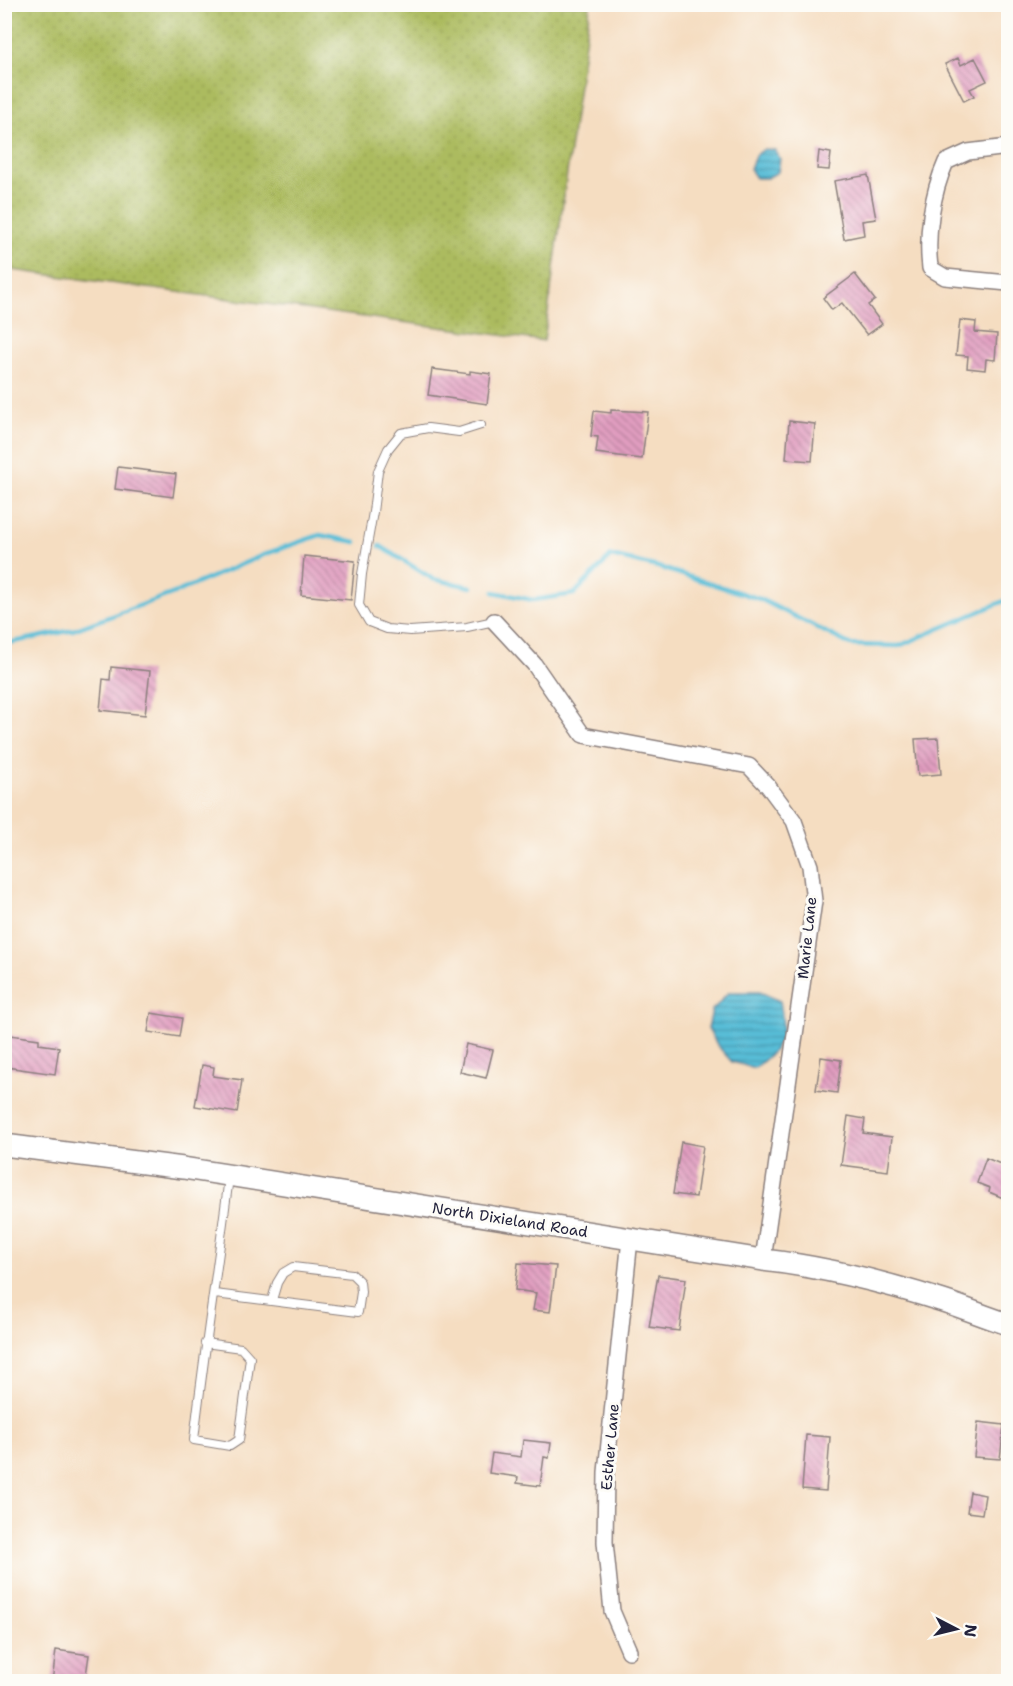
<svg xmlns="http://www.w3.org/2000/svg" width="1013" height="1686" viewBox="0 0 1013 1686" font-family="'Shantell Sans',sans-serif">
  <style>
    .green { fill: url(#green-dots); stroke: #676e4c; stroke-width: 1.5 }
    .water { fill: url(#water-rules); stroke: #3e7089; stroke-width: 1.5 }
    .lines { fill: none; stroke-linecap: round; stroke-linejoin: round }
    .stream { stroke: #59bdd7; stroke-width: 4.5 }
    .building { fill: url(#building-back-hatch) }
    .lane-casing { stroke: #8c807e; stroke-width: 10 }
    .street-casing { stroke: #8c807e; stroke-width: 18 }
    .secondary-casing { stroke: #8c807e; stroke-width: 24 }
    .lane { stroke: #fff; stroke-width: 8 }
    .street { stroke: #fff; stroke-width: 15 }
    .secondary { stroke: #fff; stroke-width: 21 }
    .labels { text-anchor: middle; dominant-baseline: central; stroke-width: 6; stroke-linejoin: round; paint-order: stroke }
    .street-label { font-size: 15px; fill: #22223b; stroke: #fdfcf7 }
  </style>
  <defs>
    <pattern id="green-dots" width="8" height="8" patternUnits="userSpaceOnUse" patternTransform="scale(1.5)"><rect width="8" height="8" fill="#acbb5e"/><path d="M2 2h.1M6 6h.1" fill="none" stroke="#94a053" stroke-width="1.8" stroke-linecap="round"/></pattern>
    <pattern id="water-rules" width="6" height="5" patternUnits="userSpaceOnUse" patternTransform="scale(1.5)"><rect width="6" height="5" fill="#59bdd7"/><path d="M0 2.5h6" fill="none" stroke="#4999b0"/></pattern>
    <pattern id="building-back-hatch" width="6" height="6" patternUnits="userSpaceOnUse" patternTransform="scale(1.5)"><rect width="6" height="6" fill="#e19dc0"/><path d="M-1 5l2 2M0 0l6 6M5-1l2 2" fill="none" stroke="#b6809d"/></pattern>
  </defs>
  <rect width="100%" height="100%" fill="#fdfcf7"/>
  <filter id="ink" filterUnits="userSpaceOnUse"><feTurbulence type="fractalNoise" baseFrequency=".0167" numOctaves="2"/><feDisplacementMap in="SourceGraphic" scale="12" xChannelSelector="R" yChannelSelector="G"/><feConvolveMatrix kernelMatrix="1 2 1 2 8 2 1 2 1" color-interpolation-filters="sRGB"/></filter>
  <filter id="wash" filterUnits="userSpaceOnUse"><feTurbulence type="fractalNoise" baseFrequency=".008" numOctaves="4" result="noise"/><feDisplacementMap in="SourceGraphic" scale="24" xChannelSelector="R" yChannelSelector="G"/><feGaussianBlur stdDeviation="1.35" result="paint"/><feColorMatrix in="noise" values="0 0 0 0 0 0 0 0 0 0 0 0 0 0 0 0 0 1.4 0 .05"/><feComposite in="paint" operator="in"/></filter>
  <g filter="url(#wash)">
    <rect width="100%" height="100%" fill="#f5ddc1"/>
    <path class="green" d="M5 4 590 5 544 341 5 269Z"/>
    <path class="water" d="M764 149 775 150 780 159 778 172 767 178H756L750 169 755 156Z
      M730 992H760L780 1001C786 1037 783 1045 755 1068L732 1062 718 1046 708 1029 712 1010C720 1004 722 997 730 992Z"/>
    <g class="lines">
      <path class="stream" d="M380 546 433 579 471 587
        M494 592 533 600 574 594 611 556 658 567 760 599 851 645 899 646 1004 601 1008 602
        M4 644 73 630 177 592 268 553 320 535 356 542"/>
    </g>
    <g id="blocks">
      <path class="building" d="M958 58 961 65 975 58 987 81 970 89 974 96 964 101 945 64Z
        M819 151 831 153 829 170 817 169Z
        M868 175 876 219 862 221 864 235 844 239 834 181Z
        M855 274 875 300 868 305 882 324 867 335 842 303 832 310 823 298Z
        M960 320 976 322 975 332 997 334 995 360 986 359 985 370 967 368 968 356 956 355Z
        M432 369 470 374V371L491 374 487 404 428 395Z
        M611 410 648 412 642 459 596 453 598 437 591 436 594 411 611 413Z
        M789 421 815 424 812 461 786 459Z
        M118 467 176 474 173 497 115 489Z
        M304 556 355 561 351 600 301 595Z
        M111 667 150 671 145 715 100 710 103 679 110 680Z
        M938 738 941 774 918 776 915 739Z
        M151 1013 182 1018 179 1037 148 1032Z
        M10 1035 39 1039V1044L59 1047 55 1074 6 1067Z
        M466 1044 493 1050 486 1078 460 1072Z
        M821 1057 841 1060 837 1093 816 1090Z
        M202 1065 214 1067 213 1076 242 1080 237 1113 195 1106Z
        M848 1116 865 1119 863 1133 892 1137 888 1171 841 1165Z
        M681 1142 703 1146 696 1197 673 1194Z
        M986 1158 1008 1167V1200L989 1192 990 1188 977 1183Z
        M518 1263 556 1266 550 1312 533 1310 536 1293 515 1290Z
        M658 1275 686 1279 679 1331 649 1327Z
        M978 1422 1004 1425 1000 1459 974 1457Z
        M806 1435 830 1437 826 1491 802 1489Z
        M523 1440 551 1443 549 1458 544 1457 540 1486 517 1483 518 1477 489 1473 492 1453 521 1457Z
        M970 1492 985 1495 982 1514 967 1512Z
        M56 1650 89 1655 85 1682H52Z"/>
    </g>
  </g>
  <g filter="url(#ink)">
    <use href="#blocks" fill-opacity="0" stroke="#8c807e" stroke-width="1.5"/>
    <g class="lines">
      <g class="lane-casing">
        <path id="lane" d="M481 425 459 432 428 428 401 433 388 449 378 471 373 512 362 574 359 605 369 622 387 629 410 631 467 627 494 621
          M215 1294 358 1312 361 1292 360 1282 352 1274 293 1267 283 1273 277 1283 272 1300
          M205 1343 241 1348 250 1358 239 1440 230 1446 194 1440C204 1352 218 1265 229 1177"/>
      </g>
      <g class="street-casing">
        <path id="street" d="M1008 147 968 152 946 162C932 193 926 234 930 268L945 277 1008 283
          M494 621 534 664 583 735 749 766 768 786 794 821 810 866 814 901 763 1260
          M629 1651 612 1611 605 1542 606 1472 630 1239"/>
      </g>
      <g class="secondary-casing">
        <path id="secondary" d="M4 1145 183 1168 763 1260C824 1267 884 1282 943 1301 965 1308 986 1317 1008 1324"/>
      </g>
      <use href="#lane" class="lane"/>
      <use href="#street" class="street"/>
      <use href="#secondary" class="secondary"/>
    </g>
  </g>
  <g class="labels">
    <g class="street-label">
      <text transform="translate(807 938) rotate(-84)">Marie Lane</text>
      <text transform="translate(510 1220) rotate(9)">North Dixieland Road</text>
      <text transform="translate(610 1447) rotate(-85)">Esther Lane</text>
    </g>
  </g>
  <rect width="1013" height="1686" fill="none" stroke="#fdfcf7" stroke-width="24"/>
  <g transform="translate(956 1629) rotate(97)" stroke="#fdfcf7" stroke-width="4.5" paint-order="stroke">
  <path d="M0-4.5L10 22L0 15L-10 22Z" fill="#22223b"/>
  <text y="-9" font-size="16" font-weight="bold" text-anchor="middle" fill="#22223b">N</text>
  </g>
</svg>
